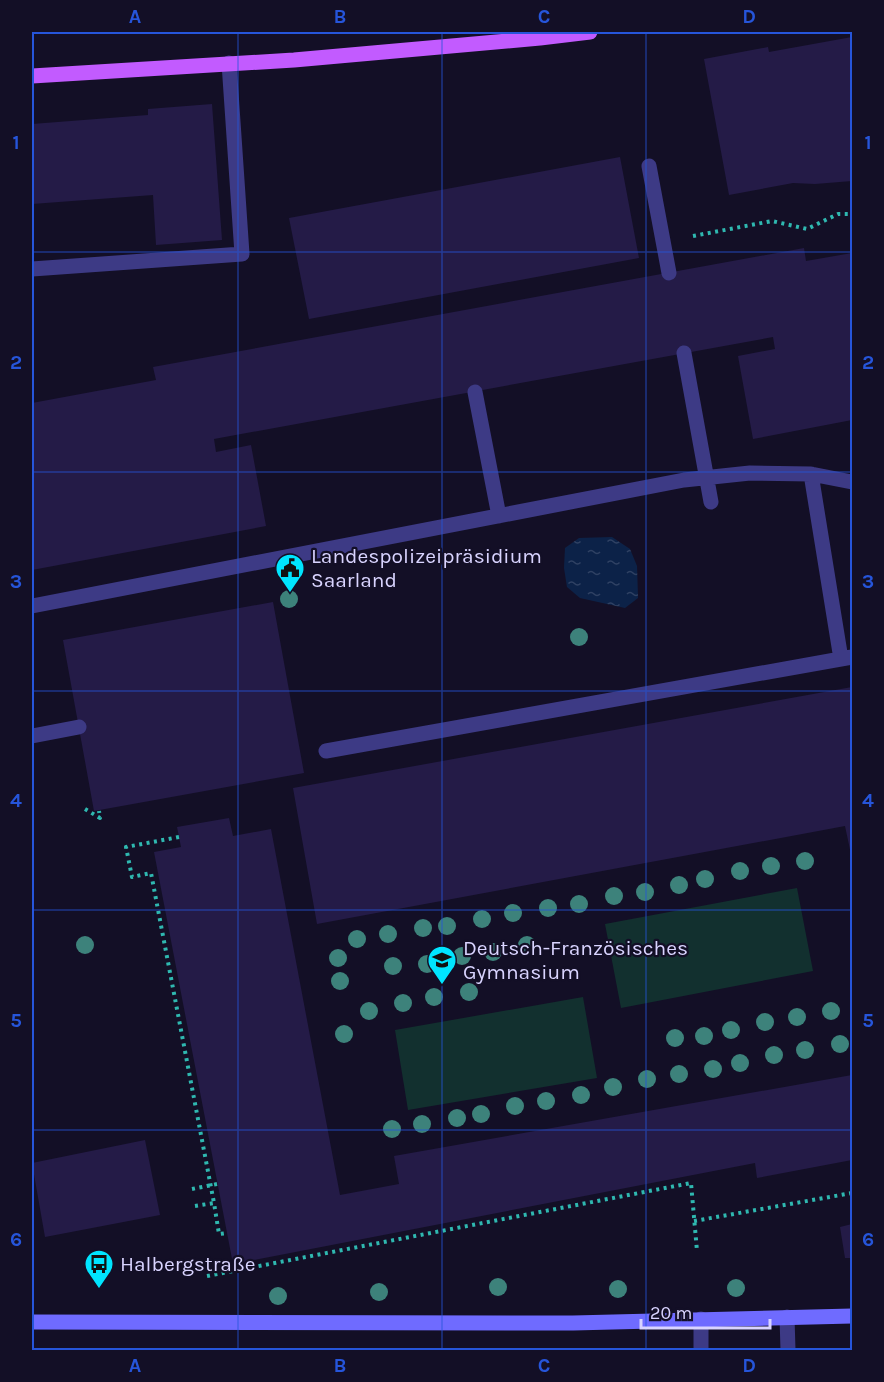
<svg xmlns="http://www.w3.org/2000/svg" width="884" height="1382" viewBox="0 0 884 1382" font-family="Karla,sans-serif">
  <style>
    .green { fill: #12302f }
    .water { fill: url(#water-ripples) }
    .building { fill: #241b47 }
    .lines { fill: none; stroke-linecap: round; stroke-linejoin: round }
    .path { stroke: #2fb8b0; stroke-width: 4; stroke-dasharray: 3 4.5; stroke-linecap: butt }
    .lane { stroke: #3d3a85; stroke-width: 15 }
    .street { stroke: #3d3a85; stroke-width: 15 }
    .secondary { stroke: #6f6bff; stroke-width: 15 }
    .primary { stroke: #c25bff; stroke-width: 15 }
    .tree { fill: #3d827b }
    .grid { fill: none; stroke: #2655da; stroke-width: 1.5; stroke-opacity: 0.55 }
    .labels { text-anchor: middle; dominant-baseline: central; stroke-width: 4.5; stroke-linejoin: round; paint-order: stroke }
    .poi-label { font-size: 21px; fill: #d9d4ff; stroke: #130f26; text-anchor: start }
    .neatline { fill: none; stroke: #2655da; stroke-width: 2 }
    .grid-label { font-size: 20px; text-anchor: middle; font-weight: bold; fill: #2655da }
  </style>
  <defs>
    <pattern id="water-ripples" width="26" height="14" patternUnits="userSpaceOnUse" patternTransform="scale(1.5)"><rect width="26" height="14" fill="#0c2248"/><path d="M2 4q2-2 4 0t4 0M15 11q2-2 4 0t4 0" fill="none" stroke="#2f4163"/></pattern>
  </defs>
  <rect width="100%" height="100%" fill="#130f26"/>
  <path class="green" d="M797 888 813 971 621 1008 605 924Z
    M583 997 597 1078 408 1110 395 1030Z"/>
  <path class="water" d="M612 537 630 549 637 566 638 598 625 608 580 598 567 587 564 568 565 548 579 538Z"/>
  <path class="building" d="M852 37V181L815 184 793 183 729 195 704 59 768 47 769 52Z
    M212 104 222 240 156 245 153 195 32 204V124L148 115V109Z
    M620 157 639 258 309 319 289 218Z
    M804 248 806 261 852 253V420L753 439 738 356 775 349 773 337 214 439 216 452 251 445 266 526 32 570V403L156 380 153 367Z
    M273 602 304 773 94 811 63 640Z
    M852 687V859L845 826 317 924 293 788Z
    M229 818 233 836 271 829 340 1195 399 1184 394 1156 852 1075V1160L757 1178 755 1163 233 1264 154 852 181 847 177 827Z
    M145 1140 160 1215 45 1237 32 1163Z
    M852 1224V1258H845L840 1227Z"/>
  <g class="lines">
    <path class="path" d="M693 236 772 221 807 229 838 214H852
      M85 809 100 818 99 811
      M179 837 126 847 132 877 151 873 214 1203
      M192 1189 217 1184
      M195 1206 214 1203 219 1234 227 1233
      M694 1221 852 1193
      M207 1276 691 1183 697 1251"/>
    <path class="lane" d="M649 166 669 273
      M32 269 242 254 229 63
      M684 353 711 502
      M475 392 499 516
      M811 474 841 659
      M32 606 684 480 750 473 811 474 852 482
      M32 736 79 727
      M326 751 852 657"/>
    <path class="street" d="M787 1317 788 1350
      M701 1319V1350"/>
    <path class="secondary" d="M32 1322 573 1323 852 1316"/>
    <path class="primary" d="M32 76 294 60 540 38 590 32"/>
  </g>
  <g class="tree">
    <circle cx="289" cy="599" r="9"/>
    <circle cx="579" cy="637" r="9"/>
    <circle cx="805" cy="861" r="9"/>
    <circle cx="771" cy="866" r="9"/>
    <circle cx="740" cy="871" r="9"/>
    <circle cx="705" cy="879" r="9"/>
    <circle cx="679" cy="885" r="9"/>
    <circle cx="645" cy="892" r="9"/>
    <circle cx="614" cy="896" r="9"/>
    <circle cx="579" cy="904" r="9"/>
    <circle cx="548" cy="908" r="9"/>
    <circle cx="513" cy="913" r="9"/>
    <circle cx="482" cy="919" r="9"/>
    <circle cx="447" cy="926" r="9"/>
    <circle cx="423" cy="928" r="9"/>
    <circle cx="388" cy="934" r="9"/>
    <circle cx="357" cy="939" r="9"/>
    <circle cx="85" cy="945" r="9"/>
    <circle cx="527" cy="945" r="9"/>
    <circle cx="493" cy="952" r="9"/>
    <circle cx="462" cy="956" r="9"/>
    <circle cx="338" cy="958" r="9"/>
    <circle cx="427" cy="964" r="9"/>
    <circle cx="393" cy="966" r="9"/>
    <circle cx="340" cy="981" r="9"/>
    <circle cx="469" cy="992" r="9"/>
    <circle cx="434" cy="997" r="9"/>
    <circle cx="403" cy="1003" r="9"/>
    <circle cx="369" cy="1011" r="9"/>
    <circle cx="831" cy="1011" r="9"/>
    <circle cx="797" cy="1017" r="9"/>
    <circle cx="765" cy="1022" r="9"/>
    <circle cx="731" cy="1030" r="9"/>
    <circle cx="344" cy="1034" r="9"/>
    <circle cx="704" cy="1036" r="9"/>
    <circle cx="675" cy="1038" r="9"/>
    <circle cx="840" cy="1044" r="9"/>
    <circle cx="805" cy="1050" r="9"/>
    <circle cx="774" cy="1055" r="9"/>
    <circle cx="740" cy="1063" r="9"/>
    <circle cx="713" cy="1069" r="9"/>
    <circle cx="679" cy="1074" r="9"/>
    <circle cx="647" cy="1079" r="9"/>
    <circle cx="613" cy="1087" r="9"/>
    <circle cx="581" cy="1095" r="9"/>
    <circle cx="546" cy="1101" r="9"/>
    <circle cx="515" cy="1106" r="9"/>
    <circle cx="481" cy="1114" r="9"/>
    <circle cx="457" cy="1118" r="9"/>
    <circle cx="422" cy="1124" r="9"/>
    <circle cx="392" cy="1129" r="9"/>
    <circle cx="498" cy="1287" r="9"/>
    <circle cx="736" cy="1288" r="9"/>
    <circle cx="618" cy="1289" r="9"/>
    <circle cx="379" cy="1292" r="9"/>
    <circle cx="278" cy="1296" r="9"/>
  </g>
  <path class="grid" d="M238 32V1350M442 32V1350M646 32V1350M32 252H852M32 472H852M32 691H852M32 910H852M32 1130H852"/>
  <defs>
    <g id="civic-pin" transform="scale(1.5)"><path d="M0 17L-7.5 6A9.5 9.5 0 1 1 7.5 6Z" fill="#00e5ff" stroke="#130f26"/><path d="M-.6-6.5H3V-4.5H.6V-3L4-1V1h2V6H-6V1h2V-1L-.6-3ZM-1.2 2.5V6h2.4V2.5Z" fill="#111"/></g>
    <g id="school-pin" transform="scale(1.5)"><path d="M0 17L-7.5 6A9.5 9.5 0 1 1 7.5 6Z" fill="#00e5ff" stroke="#130f26"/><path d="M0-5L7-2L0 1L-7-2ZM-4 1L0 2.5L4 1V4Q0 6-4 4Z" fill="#111"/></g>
    <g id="bus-pin" transform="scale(1.5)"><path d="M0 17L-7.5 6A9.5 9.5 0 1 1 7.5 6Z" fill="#00e5ff" stroke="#130f26"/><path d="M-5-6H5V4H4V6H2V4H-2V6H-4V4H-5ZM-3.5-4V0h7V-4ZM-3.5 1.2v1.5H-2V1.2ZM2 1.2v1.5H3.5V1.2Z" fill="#111"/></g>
  </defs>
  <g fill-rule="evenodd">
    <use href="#civic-pin" x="290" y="568"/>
    <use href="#school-pin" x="442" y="960"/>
    <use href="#bus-pin" x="99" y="1264"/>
  </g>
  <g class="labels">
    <g class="poi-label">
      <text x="311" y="556">Landespolizeipräsidium<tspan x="311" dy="24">Saarland</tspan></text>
      <text x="463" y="948">Deutsch-Französisches<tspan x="463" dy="24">Gymnasium</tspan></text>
      <text x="120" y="1264">Halbergstraße</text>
    </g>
  </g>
  <rect width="884" height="1382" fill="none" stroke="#130f26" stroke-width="66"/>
  <path d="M641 1319v9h129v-9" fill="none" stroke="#d9d4ff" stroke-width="3"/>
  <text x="650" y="1319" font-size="18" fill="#d9d4ff" stroke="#130f26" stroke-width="4.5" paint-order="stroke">20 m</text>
  <rect x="33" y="33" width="818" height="1316" class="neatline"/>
  <g class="grid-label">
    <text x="135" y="23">A</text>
    <text x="340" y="23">B</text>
    <text x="544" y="23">C</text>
    <text x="749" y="23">D</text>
    <text x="16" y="149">1</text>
    <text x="868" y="149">1</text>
    <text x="16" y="369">2</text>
    <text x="868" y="369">2</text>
    <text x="16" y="588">3</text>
    <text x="868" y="588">3</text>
    <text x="16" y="807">4</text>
    <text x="868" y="807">4</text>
    <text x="16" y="1027">5</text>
    <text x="868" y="1027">5</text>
    <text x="16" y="1246">6</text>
    <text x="868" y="1246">6</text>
    <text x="135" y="1372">A</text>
    <text x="340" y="1372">B</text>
    <text x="544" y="1372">C</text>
    <text x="749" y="1372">D</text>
  </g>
</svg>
